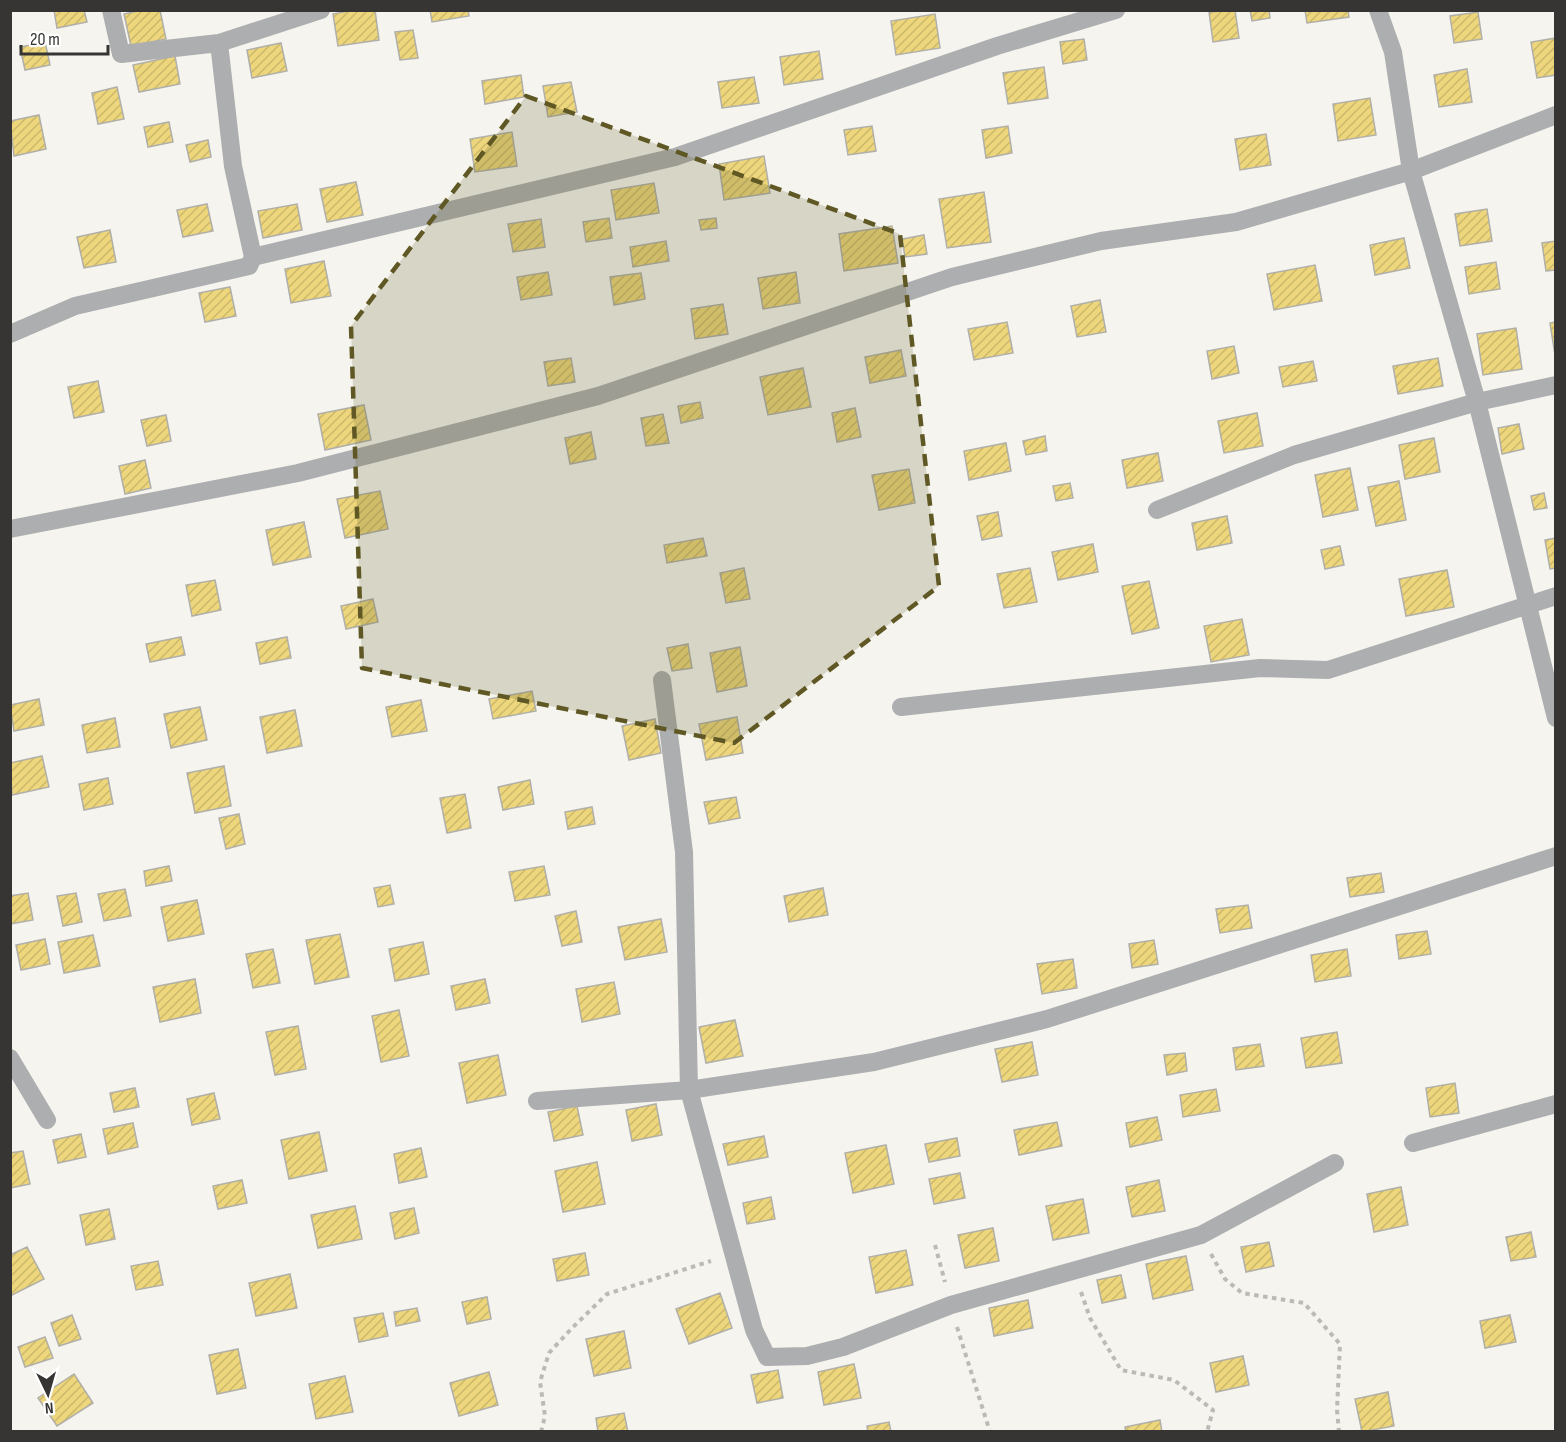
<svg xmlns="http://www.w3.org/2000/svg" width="1566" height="1442" viewBox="0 0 1566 1442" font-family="'Sofia Sans Condensed',sans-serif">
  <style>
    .building { fill: url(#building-hatch); stroke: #b0afa9; stroke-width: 1.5 }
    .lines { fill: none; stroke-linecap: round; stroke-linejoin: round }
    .path { stroke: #bbbab5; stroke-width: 4; stroke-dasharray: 4.5 4.5; stroke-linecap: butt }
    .street { stroke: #adaeb0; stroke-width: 18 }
    .marked { fill: #5f5824; fill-opacity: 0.2; stroke: #5f5824; stroke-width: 4.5; stroke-dasharray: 12 8; stroke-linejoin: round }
  </style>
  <defs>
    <pattern id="building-hatch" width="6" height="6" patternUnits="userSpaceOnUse" patternTransform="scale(1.5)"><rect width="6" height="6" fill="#edd67b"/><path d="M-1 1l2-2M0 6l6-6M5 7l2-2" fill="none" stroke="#ccb86b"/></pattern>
  </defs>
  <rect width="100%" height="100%" fill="#f5f4ee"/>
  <path class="building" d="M54 10H84L87 22 57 28Z
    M142 10H160L166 39 131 46 124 14Z
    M353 10H375L379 40 338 46 333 14Z
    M430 10H468L469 16 432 22Z
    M1235 10 1239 38 1213 42 1209 12Z
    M1250 10H1269L1270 18 1252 21Z
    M1305 10H1348L1349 17 1307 23Z
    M1478 12 1482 39 1454 43 1450 16Z
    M935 14 940 48 896 55 891 21Z
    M413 30 418 58 400 60 395 32Z
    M1556 38V75L1537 78 1531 42Z
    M1084 39 1087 60 1063 64 1060 42Z
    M45 42 50 65 25 70 20 47Z
    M281 43 287 71 252 78 247 50Z
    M819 51 823 79 784 85 780 57Z
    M175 56 180 84 139 92 133 65Z
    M1044 67 1048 98 1008 104 1003 73Z
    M1467 69 1472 102 1439 107 1434 75Z
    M521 75 524 97 485 104 482 81Z
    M754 77 759 103 722 108 718 82Z
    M571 82 577 112 548 117 543 86Z
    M117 87 124 119 98 124 92 93Z
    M1370 98 1376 135 1338 141 1333 104Z
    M39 115 46 149 14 156 10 121Z
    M169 122 173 142 148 147 144 127Z
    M872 126 876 151 848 155 844 130Z
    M1008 126 1012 153 986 158 982 130Z
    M512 132 517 166 475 172 470 139Z
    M1266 134 1271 165 1240 170 1235 139Z
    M208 140 211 157 190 162 186 145Z
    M764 156 770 193 724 200 719 164Z
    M356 182 363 215 327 222 320 189Z
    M654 183 659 213 616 220 611 190Z
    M984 192 991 242 947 248 939 199Z
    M207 204 213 231 183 237 177 210Z
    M297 204 302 230 263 238 258 211Z
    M1487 209 1492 241 1460 246 1455 214Z
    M609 218 612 238 586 242 583 222Z
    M716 218 717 228 701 230 699 220Z
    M541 219 545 247 513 252 508 224Z
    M892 226 898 263 844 271 839 234Z
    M110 230 116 262 84 268 77 237Z
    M924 235 927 254 905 257 902 239Z
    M1404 238 1410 268 1375 275 1370 245Z
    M666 241 669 261 633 267 630 247Z
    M1556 241V270L1546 271 1542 243Z
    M324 261 331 296 291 303 285 269Z
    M1496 262 1500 289 1469 294 1465 267Z
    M1315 265 1322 301 1274 310 1267 274Z
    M548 272 552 295 521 300 517 277Z
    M796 272 800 303 763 309 758 278Z
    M641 273 645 299 614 305 610 277Z
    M230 287 236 316 205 322 199 293Z
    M1100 300 1106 332 1077 337 1071 306Z
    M723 304 728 334 695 339 691 309Z
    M1007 322 1013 353 974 360 968 329Z
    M1556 322V355H1555L1550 323Z
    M1516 328 1522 369 1483 375 1477 334Z
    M1234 346 1239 373 1212 379 1207 351Z
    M901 350 906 376 870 383 865 357Z
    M571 358 575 382 548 386 544 362Z
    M1438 358 1443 386 1398 394 1393 366Z
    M1313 361 1317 381 1283 387 1279 367Z
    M803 368 811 407 768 415 760 377Z
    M98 381 104 412 74 418 68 387Z
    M700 402 703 418 681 423 678 406Z
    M364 405 371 440 325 450 318 414Z
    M855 408 861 437 837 442 832 413Z
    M1257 413 1263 446 1224 453 1218 421Z
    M663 414 669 443 646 446 641 418Z
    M166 415 171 441 147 446 141 420Z
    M1519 424 1524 449 1502 454 1498 428Z
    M591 432 596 459 570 464 565 438Z
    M1045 436 1047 451 1026 455 1023 441Z
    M1434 438 1440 472 1405 479 1399 445Z
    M1006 443 1011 471 969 480 964 451Z
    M1158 453 1163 481 1127 488 1122 460Z
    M145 460 151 488 125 494 119 466Z
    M1350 468 1358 510 1323 517 1315 475Z
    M909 469 915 503 879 510 872 475Z
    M1399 481 1406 520 1376 526 1368 487Z
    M1070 483 1073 498 1056 501 1053 486Z
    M380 491 388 529 345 538 337 499Z
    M1544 493 1547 508 1534 510 1531 496Z
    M998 512 1002 536 982 540 977 516Z
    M1227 516 1232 543 1197 550 1192 523Z
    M304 522 311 557 273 565 266 530Z
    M703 538 707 556 667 563 664 545Z
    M1556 538V568L1550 569 1545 540Z
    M1093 544 1098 572 1058 580 1052 552Z
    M1340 546 1344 565 1325 569 1321 550Z
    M744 568 750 599 726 603 720 573Z
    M1030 568 1037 602 1004 608 997 574Z
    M1447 570 1454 607 1406 616 1399 579Z
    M215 580 221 610 192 616 186 585Z
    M1149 581 1159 628 1132 634 1122 586Z
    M373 599 378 622 346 629 341 606Z
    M1242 619 1249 655 1211 662 1204 626Z
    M181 637 185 655 150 662 146 644Z
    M287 637 291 658 260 664 256 643Z
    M688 644 692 668 672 671 667 648Z
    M740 647 747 686 717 692 710 653Z
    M532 691 536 711 493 719 489 699Z
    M39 699 44 725 14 731 10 705Z
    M421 700 427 731 392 737 386 707Z
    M200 707 207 740 171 748 164 714Z
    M295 710 302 746 267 753 260 717Z
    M737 717 743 753 706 760 699 724Z
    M115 718 120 747 87 753 82 725Z
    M655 719 661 753 629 760 622 726Z
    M42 756 49 787 12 795 10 763Z
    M224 766 231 806 195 813 187 773Z
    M108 778 113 804 84 810 79 784Z
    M530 780 534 804 503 810 498 787Z
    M465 794 471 828 447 833 440 798Z
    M736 797 740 818 709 824 704 802Z
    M592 807 595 824 568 829 565 812Z
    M239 814 245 844 226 849 219 818Z
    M169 866 172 881 146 886 144 871Z
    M544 866 550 895 515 901 509 872Z
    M1381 873 1384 892 1350 897 1347 878Z
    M390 885 394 904 378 907 374 888Z
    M823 888 828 915 789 922 784 896Z
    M125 889 131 916 104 921 98 894Z
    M28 893 33 920 10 924V896Z
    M76 893 82 922 63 926 57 896Z
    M197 900 204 934 168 941 161 907Z
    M1248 905 1252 928 1220 933 1216 909Z
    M576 911 582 942 562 946 555 916Z
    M661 919 667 952 625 960 618 927Z
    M1427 931 1431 954 1399 959 1396 935Z
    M340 934 349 977 315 984 306 940Z
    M93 935 100 966 64 973 58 942Z
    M45 939 50 964 21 970 16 945Z
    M1154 940 1158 964 1132 968 1129 944Z
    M423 942 429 974 395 981 389 949Z
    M273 949 280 983 253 988 246 954Z
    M1347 949 1351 976 1315 982 1311 955Z
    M1073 959 1077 988 1042 994 1037 964Z
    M195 979 201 1013 160 1022 153 987Z
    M485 979 490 1003 456 1010 451 986Z
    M614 982 620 1014 582 1022 576 989Z
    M399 1010 409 1056 381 1062 372 1016Z
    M735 1020 743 1056 706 1063 699 1027Z
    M298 1026 306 1069 275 1075 266 1032Z
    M1337 1032 1342 1063 1306 1068 1301 1038Z
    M1032 1042 1038 1075 1002 1082 995 1049Z
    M1260 1044 1264 1066 1236 1070 1233 1048Z
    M1185 1053 1187 1071 1167 1075 1164 1055Z
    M498 1055 506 1095 467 1103 459 1063Z
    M1455 1083 1459 1113 1430 1117 1426 1088Z
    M135 1088 139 1107 114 1112 110 1093Z
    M1216 1089 1220 1111 1183 1117 1180 1095Z
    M214 1093 220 1119 192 1125 187 1099Z
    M656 1104 662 1135 632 1141 626 1110Z
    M577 1106 583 1135 554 1141 548 1112Z
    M1157 1117 1162 1140 1130 1147 1126 1123Z
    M1057 1122 1062 1146 1019 1155 1014 1130Z
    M133 1123 138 1147 108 1154 103 1129Z
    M319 1132 327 1171 289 1179 281 1140Z
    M81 1134 86 1157 58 1163 53 1140Z
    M764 1136 768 1157 728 1165 723 1144Z
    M957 1138 960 1156 929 1162 925 1144Z
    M886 1145 894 1184 853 1193 845 1153Z
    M421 1148 427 1177 399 1183 394 1154Z
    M23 1151 30 1184 10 1188V1153Z
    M597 1162 605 1204 563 1212 555 1171Z
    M960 1173 965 1198 934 1204 929 1179Z
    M242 1180 247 1203 218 1209 213 1186Z
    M1159 1180 1165 1211 1132 1217 1126 1187Z
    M1401 1187 1408 1225 1374 1232 1367 1194Z
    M771 1197 775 1219 747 1224 743 1203Z
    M1083 1199 1089 1233 1053 1240 1046 1206Z
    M355 1206 362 1239 318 1248 311 1215Z
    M414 1208 419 1233 395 1239 390 1213Z
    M109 1209 115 1239 86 1245 80 1215Z
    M993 1228 999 1261 965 1268 958 1235Z
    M1531 1232 1536 1257 1511 1261 1506 1237Z
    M1269 1242 1274 1266 1246 1272 1241 1247Z
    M27 1247 44 1279 10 1296V1255Z
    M906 1250 913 1285 876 1293 869 1257Z
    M585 1253 589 1275 557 1281 553 1259Z
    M1186 1256 1193 1290 1153 1299 1146 1264Z
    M158 1261 163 1285 136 1290 131 1266Z
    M290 1274 297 1308 256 1316 249 1283Z
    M1121 1275 1126 1298 1102 1303 1097 1280Z
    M720 1293 732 1328 689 1344 676 1309Z
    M487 1297 491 1319 467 1324 462 1302Z
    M1028 1300 1033 1328 994 1336 989 1308Z
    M417 1308 420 1321 396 1326 394 1312Z
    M383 1313 388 1336 359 1342 354 1318Z
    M72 1315 81 1339 59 1346 51 1323Z
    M1510 1315 1516 1342 1485 1348 1480 1321Z
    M624 1331 631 1368 594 1376 586 1339Z
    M45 1337 53 1358 25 1367 18 1347Z
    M238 1349 246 1388 217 1394 209 1355Z
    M1243 1356 1249 1385 1216 1392 1210 1363Z
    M854 1364 861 1398 824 1405 818 1372Z
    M778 1370 783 1398 757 1403 751 1375Z
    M489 1372 498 1405 459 1416 450 1383Z
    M74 1374 93 1403 57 1426 38 1398Z
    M345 1376 353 1412 316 1419 309 1384Z
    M1388 1392 1394 1426 1362 1432 1355 1399Z
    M624 1413 628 1432H598L596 1418Z
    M1160 1420 1162 1432H1126L1125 1427Z
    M889 1422 891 1432H868L867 1426Z"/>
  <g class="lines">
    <path class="path" d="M935 1245 945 1282
      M1211 1254 1225 1279 1242 1293 1304 1303 1340 1344 1337 1410 1339 1432
      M1081 1292 1090 1318 1121 1370 1174 1380 1213 1410 1207 1432
      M957 1327 990 1432
      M541 1432 545 1416 540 1382 549 1353 572 1328 607 1294 711 1261"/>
    <path class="street" d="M111 10 121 54 219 43 321 10
      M1378 10 1393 52 1411 171 1477 402 1556 718
      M253 257 675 157 997 46 1116 10
      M10 334 75 306 249 266 253 257 233 166 219 43
      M1157 510 1294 455 1477 402 1556 385
      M10 529 298 473 598 396 952 277 1101 241 1236 222 1411 171 1556 115
      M662 680 684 852 689 1090 754 1330 767 1357 807 1356 843 1347 951 1305 1201 1235 1335 1163
      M901 707 1260 668 1328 670 1556 596
      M10 1058 47 1120
      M537 1101 689 1090 874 1062 1047 1019 1556 856
      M1413 1143 1556 1104"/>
  </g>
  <path class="marked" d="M526 96 900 234 939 586 734 743 362 668 351 326Z"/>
  <rect width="1566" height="1442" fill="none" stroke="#363533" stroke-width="24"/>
  <g transform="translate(48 1394) rotate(175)" stroke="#ffffff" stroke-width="4.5" paint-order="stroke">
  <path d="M0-4.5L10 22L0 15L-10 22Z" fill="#363533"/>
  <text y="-9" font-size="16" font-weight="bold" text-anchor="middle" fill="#363533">N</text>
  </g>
  <path d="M21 45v9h87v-9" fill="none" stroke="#363533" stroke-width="3"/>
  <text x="30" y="45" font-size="18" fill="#363533" stroke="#ffffff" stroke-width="4.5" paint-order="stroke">20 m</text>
</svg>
